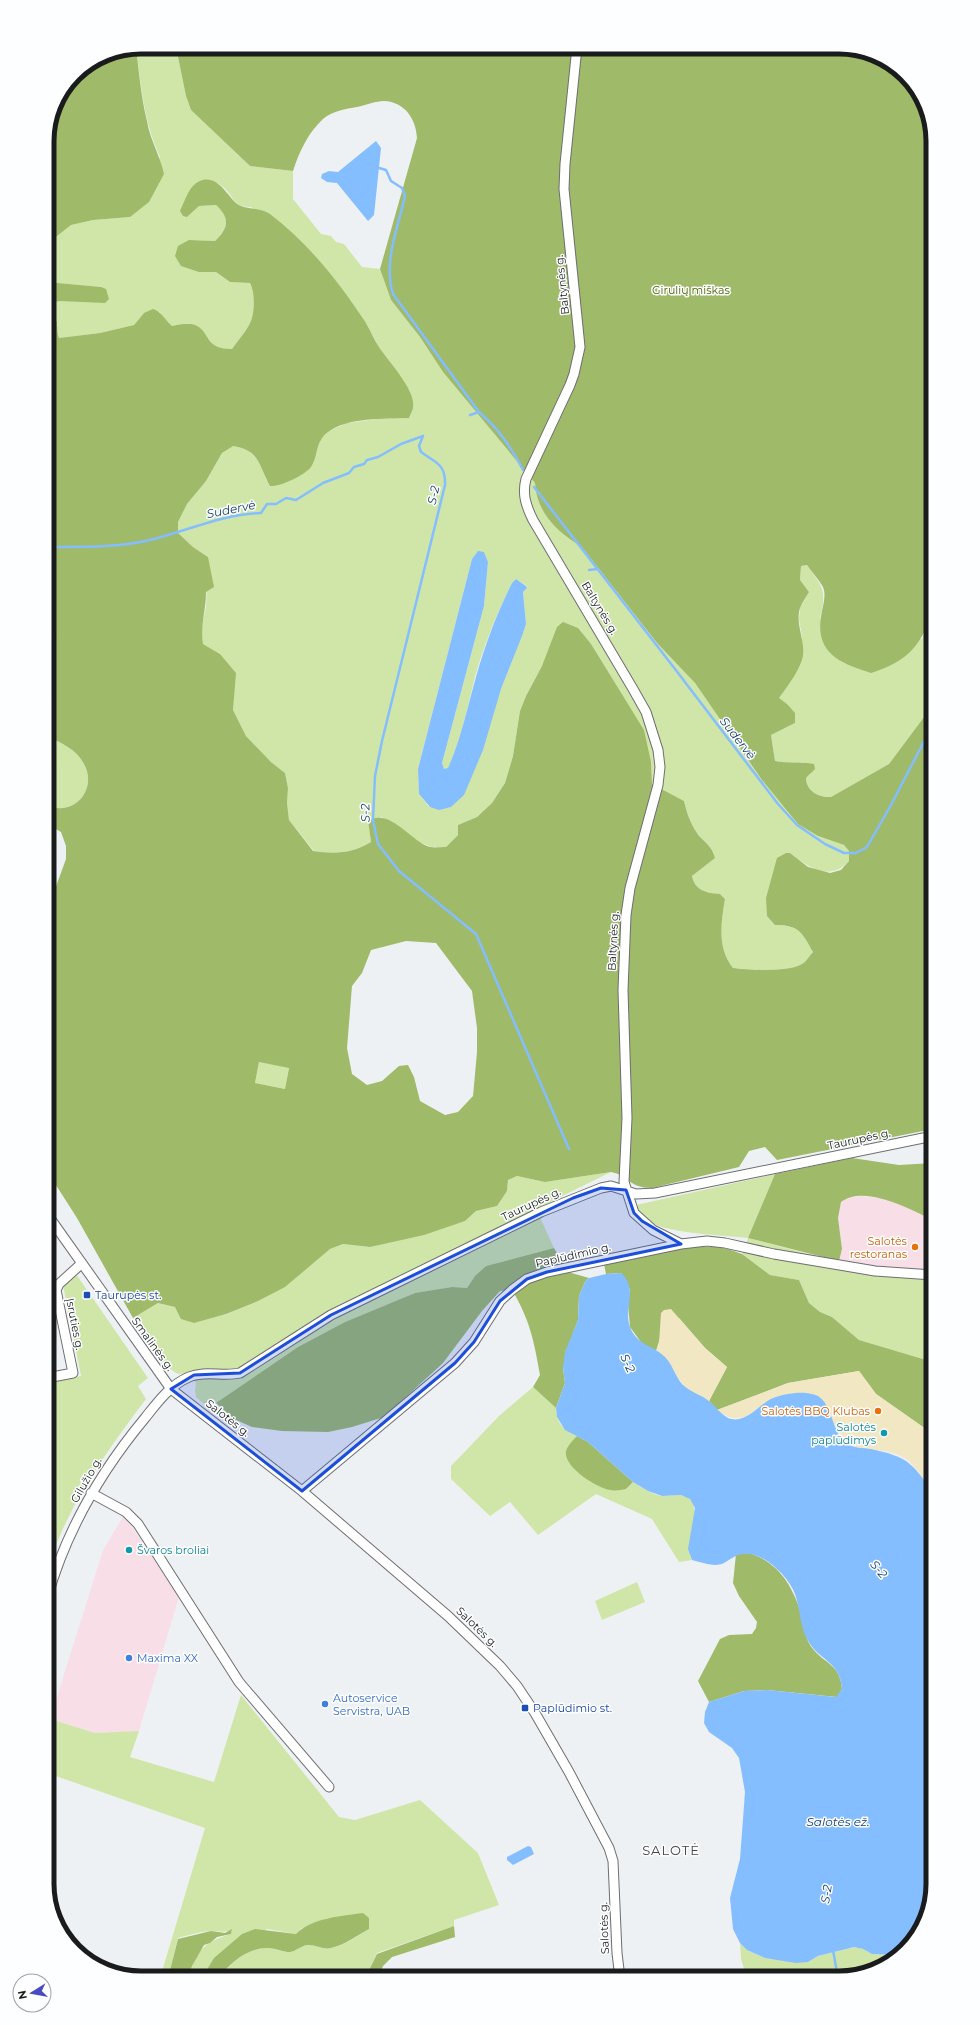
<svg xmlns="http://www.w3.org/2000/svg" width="980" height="2025" viewBox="0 0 980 2025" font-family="Montserrat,sans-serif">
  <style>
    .commercial { fill: #f8dfe7 }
    .green { fill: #d0e6a8; fill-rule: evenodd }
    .forest { fill: #9fba69; fill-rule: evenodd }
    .sand { fill: #f1e7c2 }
    .water { fill: #84beff }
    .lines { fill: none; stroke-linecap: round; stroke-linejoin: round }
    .stream { stroke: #84beff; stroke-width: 2.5 }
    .street-casing { stroke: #6d6e71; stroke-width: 11 }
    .street { stroke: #fff; stroke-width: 9 }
    .marked { fill: #1d4ed8; fill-opacity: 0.2; stroke: #1d4ed8; stroke-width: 3; stroke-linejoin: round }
    .food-dot { fill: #e8710a; stroke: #fdfeff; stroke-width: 1.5 }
    .transit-dot { fill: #1a4fb4; stroke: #fdfeff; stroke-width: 1.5 }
    .culture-dot { fill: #0f9aa8; stroke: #fdfeff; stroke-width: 1.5 }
    .shop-dot { fill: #3f7fe0; stroke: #fdfeff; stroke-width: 1.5 }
    .labels { text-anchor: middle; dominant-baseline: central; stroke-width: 3; stroke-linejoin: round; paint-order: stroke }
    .street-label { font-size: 11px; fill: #1a1b1c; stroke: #fdfeff }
    .park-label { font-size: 11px; fill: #496001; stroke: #fdfeff }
    .food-label { font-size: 11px; fill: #c56008; stroke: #fdfeff; text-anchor: end }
    .transit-label { font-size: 11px; fill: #164399; stroke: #fdfeff; text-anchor: start }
    .culture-label { font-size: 11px; fill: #0d838f; stroke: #fdfeff; text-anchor: end }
    .shop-label { font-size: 11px; fill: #366cbe; stroke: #fdfeff; text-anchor: start }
    .water-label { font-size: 12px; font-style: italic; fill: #153e67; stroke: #fdfeff }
    .quarter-label { font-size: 13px; letter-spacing: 1px; fill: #424446; stroke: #fdfeff }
    .rim { fill: none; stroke: #1a1b1c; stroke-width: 5 }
  </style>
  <rect width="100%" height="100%" fill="#eef1f3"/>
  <path class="commercial" d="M860 1196 883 1198 907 1207 933 1220V1272L883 1269 839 1261 842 1249 838 1218 841 1202 845 1198Z
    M124 1515 179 1597 139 1731 95 1733 50 1719 103 1550Z"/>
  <path class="green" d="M141 47H176L186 96 191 110 250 166 293 171V199L321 234 331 236 336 242 344 244 362 267 380 269 391 300 420 337 443 372 535 483C536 511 557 533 581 546L657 643 695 683 762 780 798 823 818 836 844 845 849 851V861C830 882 809 868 790 853L775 925C799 925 802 932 813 951 811 955 808 959 806 962 794 973 749 970 733 968 717 948 721 923 725 899L720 894C707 893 695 891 692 876L715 858C712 847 707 844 699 836 691 825 687 814 684 801L652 784 651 762 591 644 542 666 526 696 520 711 513 756 505 783 492 803 477 817 458 825V835L446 847H431L419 842 382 817 368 821 371 842C351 854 335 854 314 851L289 820 287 803 288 788 285 773 271 762 246 736 233 710 234 694 220 654 203 644 201 630 206 607 208 557 193 547 178 533V522L187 504 206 481 222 453 233 445C253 449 261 462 267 481L319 441 329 431 347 423 378 419 409 418 410 392 378 346 367 324 251 207C232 207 235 197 223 187 219 183 213 182 208 180L187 217 199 206 216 205C231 219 228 227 215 241L189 240 199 272H216L230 282 250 283C255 292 255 313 250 323 246 332 238 340 232 349 215 349 215 347 205 335 202 330 194 327 189 323L172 326 164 320 160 312 144 313 134 325 100 333 59 338 57 334 58 324 47 318V304L60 301 101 287 47 282V244L71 225 93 220 130 217 160 157C144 122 141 86 136 48ZM478 552 488 562 484 606 442 763 444 769H448C461 739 467 709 475 677 484 645 497 613 512 583L516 579 527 586V588L523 592 526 624 501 689 429 807 419 794 418 769 472 559Z
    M807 565C823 588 827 589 820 618L922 639 933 614V705L889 764 831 797C819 798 806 791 806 778L811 774 804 762 787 763 775 761 771 735 795 723 787 704 778 698 792 680 802 637 799 619 800 608 809 592 800 580 801 566Z
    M47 737C61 742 77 750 84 764 98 789 74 818 47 805Z
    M259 1062 289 1067 285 1089 255 1083Z
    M611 1172 536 1209 554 1248 486 1266 475 1276 467 1288 452 1287 415 1293 345 1322 298 1347 216 1403 210 1409 196 1397 195 1390 196 1384 192 1372C187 1373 181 1375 176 1373 163 1366 142 1331 133 1318L158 1303 175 1307 193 1323 226 1314 256 1302 330 1249 343 1244 370 1247 465 1221 476 1211 497 1206 507 1191 508 1180 517 1176 545 1182Z
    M775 1174 748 1238 825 1258 883 1269 933 1272V1362L859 1340 832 1317 820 1312 809 1303 799 1280 770 1275 742 1254 748 1238C723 1235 673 1234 652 1223 645 1219 639 1212 636 1205Z
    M76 1274 148 1378 138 1386 146 1399C109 1448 72 1499 51 1558L47 1557V1382L81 1376 63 1285Z
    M533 1387 556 1408C557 1424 563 1429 577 1436L566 1450 626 1489 633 1482C642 1487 651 1494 661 1496 671 1497 683 1491 691 1500 702 1514 683 1542 692 1560L679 1562 652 1519 596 1494 538 1535 510 1502 490 1516 451 1479V1466L499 1416Z
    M637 1582 645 1602 602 1620 595 1601Z
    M241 1695 339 1817 355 1820 420 1800 478 1853 499 1905 454 1920V1926L377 1953 365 1978H218C233 1961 251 1944 275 1949 281 1950 284 1952 290 1952 296 1951 301 1946 307 1945 315 1944 323 1950 331 1948 345 1945 356 1937 369 1929L302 1928 296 1934 267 1929 206 1973 202 1978H188C197 1950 204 1942 231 1934L232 1930C224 1933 218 1931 210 1931 199 1932 189 1935 178 1938L168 1978H160L205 1828 47 1773V1718L95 1733 139 1731 130 1757 214 1782Z
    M740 1943 747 1950 765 1958 808 1962 818 1956 854 1947 863 1949 872 1954 895 1955 875 1971 839 1978H747L741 1959Z"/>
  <path class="forest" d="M176 47H845L896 66 926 105 933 141V614C918 648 908 661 871 673 842 664 815 654 821 617 822 607 827 597 823 587 819 580 812 572 807 565L801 566 800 580 809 592C806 597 802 603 800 608 795 623 805 640 803 655 801 669 787 687 779 698L787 704 795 713V723L771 735 775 761C788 764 801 761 814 764L815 769 806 778C806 791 819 798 831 797L889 764 933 705V1129L777 1160 765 1147 749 1151 739 1167 652 1188C629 1188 628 1175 611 1172L545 1182 517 1176 508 1180 507 1191 497 1206 476 1211 465 1221 424 1235 370 1247 343 1244 330 1249 285 1287 256 1302 226 1314 194 1323 181 1319 175 1307 158 1303 133 1318 77 1218 47 1171V911L66 859V846L61 832 47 824V805C74 818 98 789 84 764 77 750 61 742 47 737V318L52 316C61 322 55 330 59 338L100 333 134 325 144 313 153 309C162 312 165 320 172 326 178 325 185 323 191 324 211 327 202 350 232 349 238 340 246 332 250 323 255 313 255 292 250 283L230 282 216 272H199L181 266 175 256 178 246 189 240 215 241C228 228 231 219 216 205L199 206 187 217 183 216 180 211C185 201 189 185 200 181 217 174 226 194 236 203 244 210 260 207 270 214 309 244 339 282 366 323 371 331 374 340 379 347 388 361 416 390 413 407 413 410 410 415 409 418 386 419 347 417 328 432 314 443 319 455 311 467 305 475 280 487 270 486 259 466 260 450 233 446L222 453 206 481 187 504 178 522V533L193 547 208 557 214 587 206 592C206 611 200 625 203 644L220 654 236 673 233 710 246 736 271 762 285 773 288 788 287 803 289 820 313 851C335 854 351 854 371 842L368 821C390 807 410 841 430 847 435 848 441 847 446 847L458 835V825L477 817 492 803 505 783 513 756 520 711 526 696 542 666 557 627 563 622 578 628 591 644 644 730 651 762 652 784 684 801C687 814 691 825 699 836 707 844 712 847 715 858L692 876C695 891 707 893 720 894L725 899C721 923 717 948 733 968 749 970 794 973 805 962 808 959 810 955 813 952 802 932 799 925 775 925L767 916 766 898 777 858 786 853H790L808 867 830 873 841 870 849 861V851L844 845 818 836 798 824 762 780 695 683 657 643 581 546C557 533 536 511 535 483L443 372 420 337 391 300 380 269 417 138C416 119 405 102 384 101 376 101 366 105 357 107 346 109 332 111 323 119 308 133 299 152 293 171L250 166 191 110 186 96ZM406 941 436 943 472 991 477 1028V1052L473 1096 458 1112 445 1115 420 1101 414 1077 408 1065 399 1066 382 1081 367 1085 352 1074 347 1048 352 986 362 973 371 950ZM259 1062 289 1068 285 1089 255 1083Z
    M136 48C139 72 141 97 147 121 150 140 160 155 164 174L149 202 130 217 93 220 71 225 47 244V135L54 105 75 74 105 54Z
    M47 282 101 287 106 289 109 299 105 303 60 301 47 304Z
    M852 1158 899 1165 933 1163V1220C910 1209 864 1184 841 1202L838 1218 842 1249 839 1261 748 1238 775 1174Z
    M689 1247H715L728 1249 742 1254 770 1275 799 1280 809 1303 820 1312 832 1317 859 1340 933 1362V1434L876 1394 859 1371 788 1383 717 1410 709 1401 727 1367 705 1348 679 1318 660 1338 656 1351 643 1345 630 1327 628 1303 630 1290 621 1273 606 1274 604 1264Z
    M554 1248 568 1272 589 1278 585 1282 579 1296 578 1320 573 1333 563 1368 565 1383 556 1408 533 1387 540 1375C534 1341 530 1320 512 1290L500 1291 482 1311 443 1363 384 1417 352 1427 328 1432 282 1431 252 1427 234 1419 216 1403 298 1347 345 1322 415 1293 452 1287 467 1288 475 1276 486 1266Z
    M577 1436 588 1442 633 1482 626 1489C621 1490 616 1491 610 1490 597 1488 563 1467 566 1451 568 1445 573 1440 577 1436Z
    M749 1553C781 1563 795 1590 803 1621 805 1631 806 1641 813 1649 826 1665 840 1664 842 1689L837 1697 767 1690 744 1691 709 1702 698 1681 720 1639 729 1635 752 1634 756 1628 757 1622 739 1596 733 1583 736 1554Z
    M933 1852V1884L931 1890 926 1886 925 1875 929 1855Z
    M363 1913 369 1918V1929C356 1936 345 1945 331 1948 323 1950 315 1944 307 1945 301 1946 296 1951 290 1952 284 1952 281 1950 275 1949 252 1944 232 1961 218 1978H202L214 1958 242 1934 255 1929 296 1934C311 1918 342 1916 363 1913Z
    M454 1926 455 1937 392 1957 383 1966 378 1978H365L377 1954Z
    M232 1929 231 1934 217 1937 210 1943 204 1945 192 1966 188 1978H168L178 1939 211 1931 225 1933Z"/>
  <path class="sand" d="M671 1309 705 1348 727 1367 709 1401C699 1396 689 1392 682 1383 672 1372 669 1359 656 1351L659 1344 661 1313 664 1310Z
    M859 1371 876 1394 933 1434V1492C925 1481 915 1464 903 1457 870 1441 850 1462 832 1419L762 1405C744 1419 737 1424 717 1410L788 1383Z"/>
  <path class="water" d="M376 141 381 148 374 215 368 221 337 183 327 182 321 178 322 174 329 171 338 172Z
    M478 551 484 552 488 562 484 606 442 763 444 769 448 768C461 739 467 709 476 677 485 645 497 613 512 583L516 579 526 586 527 588 523 592 526 624 522 636 501 689 483 750 464 795 451 807 439 810 430 807 419 794 418 769 472 559Z
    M621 1273C639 1289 623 1308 630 1327 637 1345 652 1345 664 1356 672 1363 675 1376 682 1384 691 1393 701 1394 710 1402 716 1407 721 1414 728 1418 746 1425 759 1404 773 1398 784 1394 800 1391 812 1394 834 1398 830 1433 847 1444 853 1448 864 1448 871 1449 908 1457 911 1462 933 1492V1852L929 1855 927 1863 925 1875 927 1905 917 1936 895 1955 872 1954 863 1949 854 1947 818 1956 808 1962 796 1963 765 1958 747 1950 740 1943 733 1929 730 1898 740 1859 745 1792 739 1758 732 1748 709 1732 704 1723 705 1712 709 1702 744 1691 767 1690 836 1697 842 1689C840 1660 818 1661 807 1639 800 1626 800 1608 795 1594 788 1576 763 1551 743 1554 735 1555 731 1559 724 1563 714 1568 702 1562 692 1560L688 1549 695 1508 690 1499 681 1495 662 1496 648 1491 633 1482 588 1442 565 1430 557 1417 556 1408 565 1383 563 1368 565 1352 578 1320 579 1296 585 1282 589 1278 606 1274Z
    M528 1846 531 1847 534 1854 513 1865 507 1860V1857Z"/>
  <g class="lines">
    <path class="stream" d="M379 168 386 170 391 181 402 188 405 196C398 228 383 262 393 294L479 412
      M470 415 479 412C498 428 512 448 523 470
      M423 436 419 446 421 452C434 462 446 463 445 485L382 741 375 776 373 820 378 844 399 871 476 934 569 1149
      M534 487 675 669 778 804 797 825 825 844 844 853H856L867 847 891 805 933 724
      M47 547C82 547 120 548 154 539 189 530 224 514 261 513L267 504H276L286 498 296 500 323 483 349 473 354 467 364 464 367 460 378 457 401 444 423 436
      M589 570 597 569
      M833 1950 838 1978"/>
    <g class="street-casing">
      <path id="street" d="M577 47 565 164 564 189 580 347 574 374 570 385 526 479C522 494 526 506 533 520L633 689 646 712 658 750 660 767 658 785 630 888 626 915 623 990 627 1118 624 1182 634 1213 653 1230 681 1244
        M47 1214 171 1389 302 1491 448 1616 500 1666 517 1686 535 1713 569 1772 609 1848 613 1861 617 1953 620 1978
        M47 1378 73 1373 56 1290 59 1284 81 1264
        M302 1491 455 1363 474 1342 500 1301 512 1290 527 1279 547 1272 681 1244 707 1241 725 1243 774 1254 875 1271 933 1275
        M91 1493 126 1512 138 1524 239 1682 329 1787
        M47 1598C66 1531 101 1471 145 1418 157 1403 170 1385 189 1377 205 1370 223 1377 240 1373L331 1315 541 1212 601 1188 611 1186 636 1194 655 1193 933 1136"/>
    </g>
    <use href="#street" class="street"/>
  </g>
  <path class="marked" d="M601 1188 626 1190 634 1213 642 1221 681 1244 547 1272 527 1279 500 1301 474 1342 455 1363 302 1491 171 1389 194 1375 240 1373 331 1315 573 1198Z"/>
  <g class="food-dot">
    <circle cx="915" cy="1247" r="4"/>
    <circle cx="878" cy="1411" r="4"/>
  </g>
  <g class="transit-dot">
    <rect x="83" y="1291" width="8" height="8" rx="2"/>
    <rect x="521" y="1704" width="8" height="8" rx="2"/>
  </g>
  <g class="culture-dot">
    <circle cx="884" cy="1433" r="4"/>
    <circle cx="129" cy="1550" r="4"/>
  </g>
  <g class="shop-dot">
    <circle cx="129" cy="1658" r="4"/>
    <circle cx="325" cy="1704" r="4"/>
  </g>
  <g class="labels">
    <g class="street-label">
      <text transform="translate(562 285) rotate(-96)">Baltynės g.</text>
      <text transform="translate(600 608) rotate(59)">Baltynės g.</text>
      <text transform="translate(613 941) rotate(-87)">Baltynės g.</text>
      <text transform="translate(859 1139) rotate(-12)">Taurupės g.</text>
      <text transform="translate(531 1204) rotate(-25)">Taurupės g.</text>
      <text transform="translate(573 1255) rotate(-13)">Paplūdimio g.</text>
      <text transform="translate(75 1324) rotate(79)">Įsruties g.</text>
      <text transform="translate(153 1344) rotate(54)">Smalinės g.</text>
      <text transform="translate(228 1418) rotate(38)">Salotės g.</text>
      <text transform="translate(86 1480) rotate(-60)">Gilužio g.</text>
      <text transform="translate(477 1627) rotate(44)">Salotės g.</text>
      <text transform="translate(604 1928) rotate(-92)">Salotės g.</text>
    </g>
    <g class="park-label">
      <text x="691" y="290">Girulių miškas</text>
    </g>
    <g class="food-label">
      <text x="907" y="1241">Salotės<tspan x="907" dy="13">restoranas</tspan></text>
      <text x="870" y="1411">Salotės BBQ Klubas</text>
    </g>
    <g class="transit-label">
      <text x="95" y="1295">Taurupės st.</text>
      <text x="533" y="1708">Paplūdimio st.</text>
    </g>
    <g class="culture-label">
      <text x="876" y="1427">Salotės<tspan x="876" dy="13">paplūdimys</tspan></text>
      <text x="137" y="1550" text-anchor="start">Švaros broliai</text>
    </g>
    <g class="shop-label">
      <text x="137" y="1658">Maxima XX</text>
      <text x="333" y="1698">Autoservice<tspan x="333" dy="13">Servistra, UAB</tspan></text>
    </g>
    <g class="water-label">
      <text transform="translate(433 495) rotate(-78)">S-2</text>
      <text transform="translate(231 509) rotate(-11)">Sudervė</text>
      <text transform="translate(738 738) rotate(52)">Sudervė</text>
      <text transform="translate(365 813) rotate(-92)">S-2</text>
      <text transform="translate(628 1363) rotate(65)">S-2</text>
      <text transform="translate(879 1569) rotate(49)">S-2</text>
      <text x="838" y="1821">Salotės ež.</text>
      <text transform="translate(826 1894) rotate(-81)">S-2</text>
    </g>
    <g class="quarter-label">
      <text x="671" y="1850">SALOTĖ</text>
    </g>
  </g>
  <path d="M0 0H980V2025H0ZM141 54H839A87 87 0 0 1 926 141V1884A87 87 0 0 1 839 1971H141A87 87 0 0 1 54 1884V141A87 87 0 0 1 141 54Z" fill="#fdfeff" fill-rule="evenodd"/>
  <path class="rim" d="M141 54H839A87 87 0 0 1 926 141V1884A87 87 0 0 1 839 1971H141A87 87 0 0 1 54 1884V141A87 87 0 0 1 141 54Z"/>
  <g transform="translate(32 1993) rotate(259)"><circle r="19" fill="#fdfeff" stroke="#a2a3a4"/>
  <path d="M0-3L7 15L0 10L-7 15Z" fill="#494cc1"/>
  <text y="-6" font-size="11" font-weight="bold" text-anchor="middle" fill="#1a1b1c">N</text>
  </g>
</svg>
